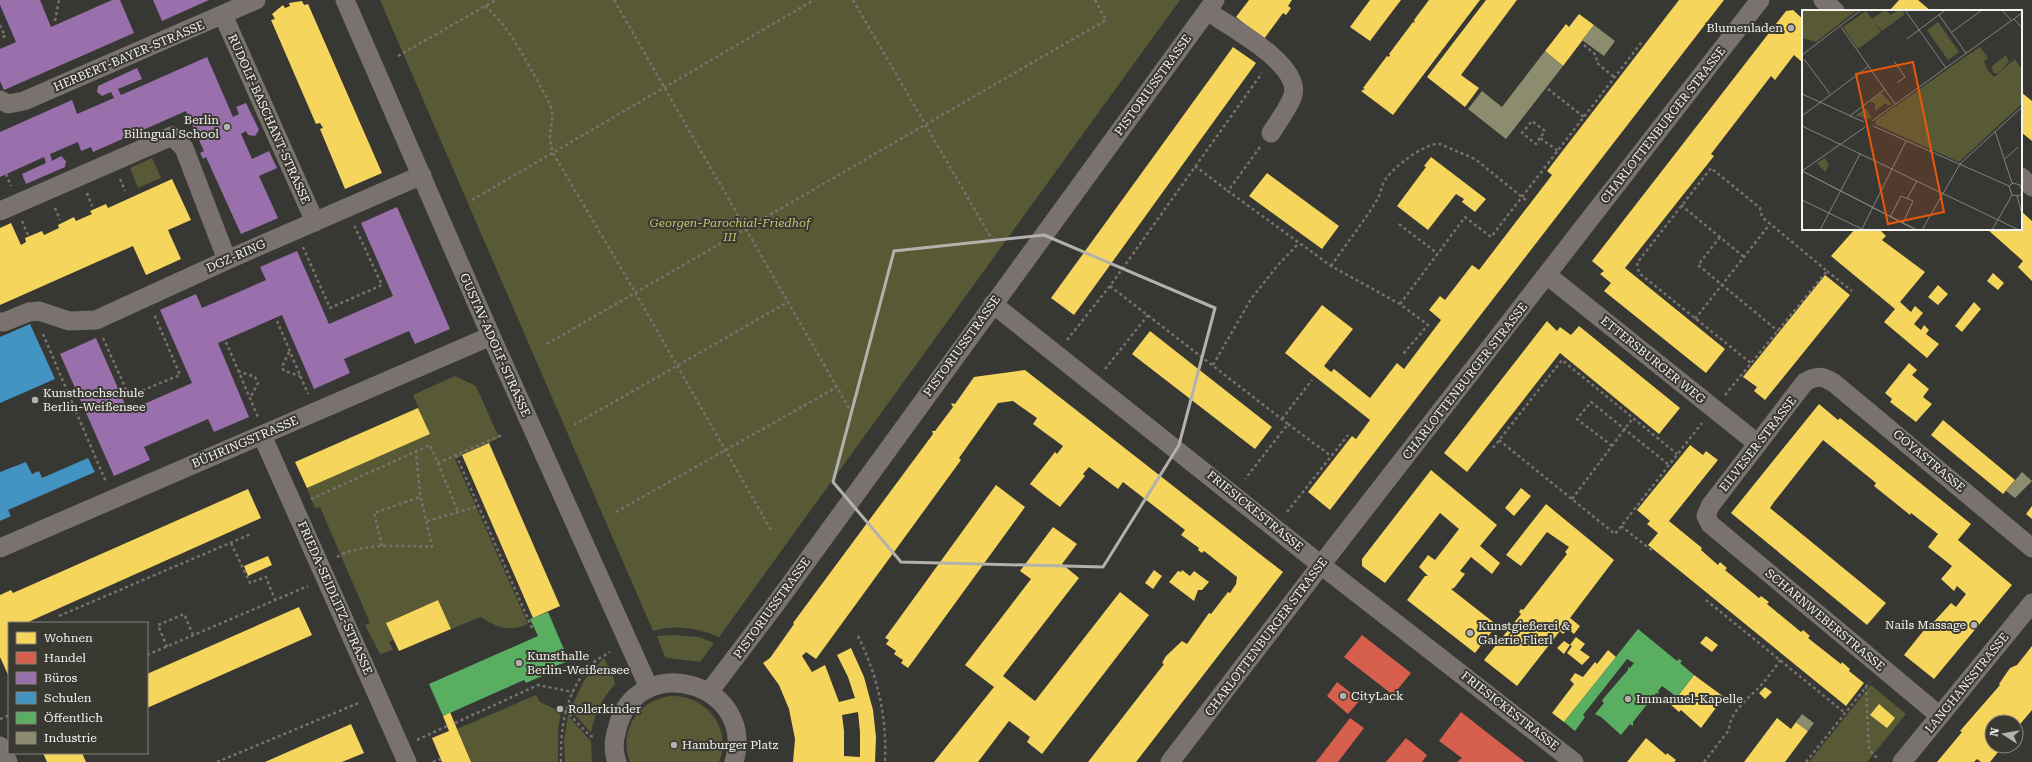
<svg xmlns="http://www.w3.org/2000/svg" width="2032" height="762" viewBox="0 0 2032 762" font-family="'Roboto Serif',serif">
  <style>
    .green { fill: #585a35 }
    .homes { fill: #f6d55c; fill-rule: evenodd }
    .shops { fill: #d6604d }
    .offices { fill: #9970ab }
    .schools { fill: #4393c3 }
    .public { fill: #5aae61 }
    .industry { fill: #8c8c6e }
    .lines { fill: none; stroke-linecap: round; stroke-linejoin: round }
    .path { stroke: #77726f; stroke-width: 2.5; stroke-dasharray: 3 3; stroke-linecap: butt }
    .minor { stroke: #7a726f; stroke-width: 19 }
    .tram { stroke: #75716e; stroke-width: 1 }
    .marked { fill: none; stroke: #b2b1ad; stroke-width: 3; stroke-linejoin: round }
    .poi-dot { fill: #b2b1ad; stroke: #393831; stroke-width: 1.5 }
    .labels { text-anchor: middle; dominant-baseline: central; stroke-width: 4; stroke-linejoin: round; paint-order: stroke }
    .poi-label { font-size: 12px; fill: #f4f3ef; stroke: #393831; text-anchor: start }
    .street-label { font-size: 12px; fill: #f4f3ef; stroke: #393831 }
    .park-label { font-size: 12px; font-style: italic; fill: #c2c56e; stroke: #393831 }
    .inset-road { fill: none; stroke: #83827e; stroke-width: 1 }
    .view { fill: #e8590c; fill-opacity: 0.15; stroke: #e8590c; stroke-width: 2 }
    .inset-edge { fill: none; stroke: #f4f3ef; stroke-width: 2 }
  </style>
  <rect width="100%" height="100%" fill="#373733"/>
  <path class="green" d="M380 0H1180L719 637C697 628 676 624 653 631Z
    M152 158 161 178 138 188 130 168Z
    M455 376 476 386 499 438 455 459 528 624C510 632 497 628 481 617L451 629 438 600 387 622 394 640 389 642 393 650 380 654 365 625 370 623 320 507 315 508 307 488 430 434 413 395Z
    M674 635 699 637 714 643 700 662 668 658 665 657 657 636Z
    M604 658 614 679 615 684C602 699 594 714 591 733L570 709 585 679Z
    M1871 685 1906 714 1867 762H1809Z
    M536 695 540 702 561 712 558 730V762H471L457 729Z
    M671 696C706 695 733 728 719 762H630C618 731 639 699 671 696Z
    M568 716 591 741 592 762H565L564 740Z"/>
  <path class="homes" d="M1249 0H1292L1288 6 1291 8 1286 15 1283 13 1264 39 1236 17Z
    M1370 0H1401L1370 41 1350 27Z
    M1429 0H1480L1393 115 1361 91 1365 89 1363 88 1387 56 1389 57 1390 55 1389 54 1413 22 1415 23 1414 20Z
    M1486 0H1517L1461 75 1479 88 1465 107 1427 77Z
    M1679 0H1724L1330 510 1308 492 1352 436 1356 439 1370 420 1285 353 1322 305 1353 329 1324 366 1331 372 1334 369 1370 398 1397 363 1404 369 1441 320 1429 310 1440 296 1445 300 1472 265 1479 270 1552 175 1547 171Z
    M1899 0H1918L1931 11H1889Z
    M302 1 304 5 308 4 382 173 345 189 320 129 323 128 320 123 316 124 271 20 275 19 272 14 283 5 285 8 290 6 289 3Z
    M1793 10 1803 19V63L1794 55 1775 80 1771 76 1711 154 1714 156 1625 268 1725 349 1706 373 1604 291 1611 283 1600 274 1604 271 1592 261 1786 11Z
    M1579 14 1594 25 1563 66 1545 51 1566 24 1569 27Z
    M1233 47 1256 63 1074 315 1051 298Z
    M2021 92 2032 101V141L2021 132Z
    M1431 157 1486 199 1475 212 1462 202 1464 199 1456 194 1428 230 1397 206 1426 167 1424 166Z
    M1267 173 1339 226 1322 249 1249 196Z
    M172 179 191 220 168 230 181 259 146 275 133 246 0 305V228L11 223 21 245 26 242 25 238 42 231 44 235 59 228 58 225 74 217 76 221 92 214 90 211 106 204 108 208Z
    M2021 211 2032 221V281L2018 267 2023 261 1987 229H2021Z
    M1855 229H1879L1886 236 1882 240 1925 272 1900 302 1911 312 1915 306 1923 313 1914 324 1921 330 1924 325 1929 330 1926 334 1939 344 1927 358 1884 322 1895 309 1831 256Z
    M1993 273 2004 283 1998 290 1987 281Z
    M1825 275 1850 295 1765 400 1754 391 1757 387 1743 377Z
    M1938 285 1948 294 1938 305 1928 297Z
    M1974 302 1981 309 1962 332 1955 326Z
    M1547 321 1557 331 1560 327 1571 335 1579 326 1680 408 1659 434 1560 353 1467 472 1444 453Z
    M1150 331 1272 427 1255 449 1132 354Z
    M1909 363 1917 370 1912 375 1929 389 1923 397 1932 404 1916 422 1890 402 1892 399 1885 393Z
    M1025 370 1283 572 1136 762H1088L1164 664 1162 663 1166 656 1182 641 1187 644 1209 613 1211 614 1228 592 1230 593 1236 584 1237 577 1204 551 1202 553 1198 550 1199 548 1181 535 1185 530 1123 482 1118 489 1089 467 1083 474 1085 476 1060 507 1044 495 1030 484 1055 452 1057 454 1063 446 1033 424 1037 418 1013 401 998 403 959 458 961 460 816 659 806 652 802 656 812 672 825 665 839 702 855 698 848 677 837 655 851 648 864 677 873 710 876 737 875 762H793L795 739 789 709 779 685 763 663 770 658 794 624 793 623 933 434 932 431H935L953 407 951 403 955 404 974 377ZM858 712 860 732V757L844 756V731L842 715Z
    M1819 404 1838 420 1840 418 1971 524 1958 540 2012 585 1934 679 1904 655 1928 625 1930 626 1951 603 1956 607 1966 594 1957 586 1954 591 1941 579 1952 566 1928 547 1938 534 1911 513 1910 515 1874 486 1876 483 1823 440 1774 502 1770 508 1886 603 1867 625 1731 513Z
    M418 408 430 434 307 488 295 462Z
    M1943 420 2015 480 2003 494 1931 435Z
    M489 443 560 606 533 618 462 455Z
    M1690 445 1703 455 1706 451 1718 460 1669 521 1702 548 1701 550 1718 565 1720 562 1727 568 1725 570 1759 598 1761 596 1769 602 1767 604 1801 632 1803 630 1810 636 1808 638 1841 664 1842 662 1850 669 1849 671 1864 683 1846 706 1648 545 1658 533 1647 524 1650 521 1637 510Z
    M1431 470 1497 525 1480 546 1500 563 1492 574 1471 557 1460 571 1465 574 1454 588 1451 589 1497 625 1475 653 1407 600 1425 576H1428L1419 567 1428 555 1435 560 1459 529 1440 513 1385 583 1362 566V559Z
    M996 485 1025 507 908 668 901 663 903 660 894 654 896 651 886 644 889 640 885 638Z
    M1521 488 1531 496 1514 516 1505 508Z
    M248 489 261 518 26 623H9V677L0 657V595L11 590 13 593Z
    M1546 504 1614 560 1570 618 1580 626 1574 634 1568 629 1563 634 1560 631 1517 686 1484 660 1521 614 1519 612 1521 609 1523 610 1567 554 1565 552 1569 547 1547 532 1521 566 1506 555Z
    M2032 506V519L2026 514Z
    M1053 527 1077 544 1062 564 1079 578 1003 676 1035 701 1120 592 1149 615 1042 754 1027 742 1030 737 1009 721 978 762H934L994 687 965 665 1031 579 1020 571Z
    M268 556 272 565 248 576 244 566Z
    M1154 570 1162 576 1153 589 1145 583Z
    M1182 570 1190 576 1194 571 1209 582 1202 590H1198L1194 601 1169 582 1178 571 1181 572Z
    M438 600 451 629 399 651 386 623Z
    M299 607 312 635 147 708V674Z
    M1706 636 1718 645 1712 652 1700 643Z
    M1576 637 1585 644 1580 650 1590 657 1582 665 1567 653 1572 646 1570 645Z
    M1564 641 1570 645 1564 654 1557 648Z
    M2032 646V710L2016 729V722H1992V746H2003L1990 762H1981L1977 759 1974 762H1937L1962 732 1960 731 2000 685 1999 684 2010 668 2017 665Z
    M1608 650 1616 657 1564 722 1552 713 1574 684 1570 680 1575 673 1583 677 1595 662 1597 664Z
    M1694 675 1724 697 1701 728 1681 710 1679 712 1671 705Z
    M1765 687 1772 692 1765 699 1759 693Z
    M1879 704 1895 718 1887 728 1870 715Z
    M450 712 457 729 471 762H442L432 738 449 731 443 716Z
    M1777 718 1791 729 1796 722 1808 731 1785 762H1744Z
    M351 724 364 753 342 762H265Z
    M1646 738 1666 755 1667 753 1676 760 1674 762H1627Z
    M43 753H82L86 762H47Z"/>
  <path class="shops" d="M1362 635 1411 673 1393 695 1344 657Z
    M1337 682 1360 700 1348 714 1327 696Z
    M1461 712 1494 738 1525 762H1457L1462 758 1439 741Z
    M1350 718 1364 728 1338 762H1316Z
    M1406 738 1427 755 1422 762H1386Z"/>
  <path class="offices" d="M0 0H40L51 27 112 0H120L134 33 4 90 0 81V49L16 42 0 5Z
    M153 0H209L162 21Z
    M207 57 233 117 239 114 236 107 246 103 259 130 255 136 248 135 246 131 241 134 252 159 269 151 277 168 259 176 278 218 241 234 206 157 203 159 200 153 204 151 186 111 93 152 91 147 81 151 78 142 50 154 52 161 61 156 66 161 65 167 26 184 22 174 46 163 44 157 0 177V132L72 100 77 114 114 98 111 92 102 96 97 92 98 86 137 68 142 79 118 89 121 95Z
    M397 207 450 329 415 344 409 331 344 359 350 373 314 389 282 315 218 343 249 417 214 432 208 419 144 447 150 460 114 476 60 354 96 338 128 411 192 383 160 310 196 294 202 308 266 280 260 267 297 251 329 324 393 296 361 223Z"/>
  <path class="schools" d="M30 324 55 379 0 403V337Z
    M88 458 95 472 8 510 11 516 0 521V472L26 462 32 474 39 471 42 478Z"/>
  <path class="public" d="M548 612 569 661 555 666 556 670 526 683 524 680 443 716 429 684 538 636 530 619Z
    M1638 629 1677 661 1679 659 1682 661 1680 663 1694 675 1677 697 1662 686 1658 691 1659 692 1658 694 1656 693 1633 722V726L1630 724 1621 735 1601 717 1595 714 1604 703 1602 701 1603 699 1628 670V667L1630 668 1634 663 1627 659 1583 715 1585 717 1575 731 1564 722Z"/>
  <path class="industry" d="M1594 25 1615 41 1604 56 1582 40Z
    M1545 51 1563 66 1506 139 1468 109 1482 91 1502 107Z
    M2022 472 2032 481 2015 498 2006 491Z
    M1802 714 1814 723 1808 731 1796 722Z"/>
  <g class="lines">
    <path class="path" d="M614 0 853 415
      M853 0 993 241
      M485 6C512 28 530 69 548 100 556 118 551 119 550 137 550 142 552 148 553 153L635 292 771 530
      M55 21 59 0
      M0 25 5 36 0 38
      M1584 45 1596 55 1597 63 1614 77
      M398 56 496 0
      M1548 89 1584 117
      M1540 138 1536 144 1522 133 1532 121 1545 131 1540 138 1558 151
      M1260 147 1228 191 1331 266 1400 304 1428 325 1403 354
      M1195 166 1228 191
      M6 174 11 186
      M120 179 125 191
      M87 193 92 206
      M472 200 814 0
      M1681 205 1744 257
      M55 208 60 220
      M22 221 28 235
      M1399 224 1438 254
      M1720 237 1698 265 1778 331
      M303 247 330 308 382 285 354 225
      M1331 266C1346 244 1363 223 1377 200 1381 194 1381 186 1385 180 1393 167 1426 142 1440 144L1475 159 1527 201
      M1827 271 1852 291
      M1110 286 1288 424 1245 479
      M1400 304 1465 217 1491 237 1641 43
      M1695 319 1770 224
      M277 321 308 394
      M43 334 106 482
      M103 338 129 396 180 375 154 314
      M1067 340 1110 286 1262 73
      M226 342 258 417
      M547 344 1106 20 1095 0
      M289 352 282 367 284 371 300 376
      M1213 365 1251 299 1278 265 1299 243
      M1105 369 1148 315
      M238 371 255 377 258 383 250 398
      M1725 395 1827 271 1762 217 1760 208 1711 168 1637 263 1639 273 1752 364
      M1282 419 1312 380
      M1288 424 1331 456
      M574 425 788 302
      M1499 440 1615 534 1702 423
      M1612 446 1577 419 1591 402 1669 465
      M1493 448 1562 360 1677 454
      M456 455 532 628
      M438 463 458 512
      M311 499 430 445 438 463 502 435
      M1572 499 1633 418
      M616 512 837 387
      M1287 512 1348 435
      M427 521 479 506
      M1621 526 1654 552
      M231 543 250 583 266 577 275 600
      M382 546 374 513 420 497
      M337 557C363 542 403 546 432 547L420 494 416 452
      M1706 600 1845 713
      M59 616 251 534
      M858 636C878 677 887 717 885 762
      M167 647 158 625 184 614 193 635
      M147 655 308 586
      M1866 686 1869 750 1879 760
      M565 710 590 736 596 737
      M0 719 9 715
      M455 723 538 685 573 692
      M417 740 447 726
      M217 762 361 702
      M433 762 441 759
      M561 762C560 727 566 690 592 664 597 659 604 656 610 652
      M1704 762 1729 730C1729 711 1752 696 1763 683 1769 676 1775 668 1780 660
      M1806 762 1870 682"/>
    <path class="minor" d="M345 0 491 336 649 688
      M1823 0 1835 11
      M1207 11C1229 26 1301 64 1293 95 1290 106 1277 123 1271 133
      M223 15 315 222
      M0 100 8 104 24 101 256 0
      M2021 177 2032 187
      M0 211 172 136 184 148 227 260
      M1547 275 1758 444
      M993 304 1321 565 1574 762
      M0 322H4L29 312 39 311 69 321 96 320 227 260 422 175
      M262 435 407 762
      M0 548 491 336
      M709 692 775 605 1215 0
      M1940 716 1710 524 1706 516 1710 506 1805 382C1817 375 1823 376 1834 383L2032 548
      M0 746 8 762
      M617 762C613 752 614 739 617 729 636 649 758 682 734 762
      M1170 762 1321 565 1760 0
      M1902 762 2032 603"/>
    <path class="tram" d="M1895 762 2032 595
      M1908 762 2032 610"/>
  </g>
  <path class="marked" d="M1044 235 1215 308 1179 445 1103 567 901 562 833 482 894 251Z"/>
  <g class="poi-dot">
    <circle cx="1791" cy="28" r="4"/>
    <circle cx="227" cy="127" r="4"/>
    <circle cx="35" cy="400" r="4"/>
    <circle cx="1974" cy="625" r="4"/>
    <circle cx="1470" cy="633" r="4"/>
    <circle cx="519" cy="663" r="4"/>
    <circle cx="1343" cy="696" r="4"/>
    <circle cx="1628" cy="699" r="4"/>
    <circle cx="560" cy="709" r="4"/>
    <circle cx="674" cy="745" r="4"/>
  </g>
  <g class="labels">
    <g class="poi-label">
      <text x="1783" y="28" text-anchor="end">Blumenladen</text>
      <text x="219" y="120" text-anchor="end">Berlin<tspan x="219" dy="14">Bilingual School</tspan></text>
      <text x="43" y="393">Kunsthochschule<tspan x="43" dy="14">Berlin-Weißensee</tspan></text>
      <text x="1966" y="625" text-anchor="end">Nails Massage</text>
      <text x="1478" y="626">Kunstgießerei &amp;<tspan x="1478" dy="14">Galerie Flierl</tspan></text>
      <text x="527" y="656">Kunsthalle<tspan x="527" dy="14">Berlin-Weißensee</tspan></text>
      <text x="1351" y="696">CityLack</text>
      <text x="1636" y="699">Immanuel-Kapelle</text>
      <text x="568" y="709">Rollerkinder</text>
      <text x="682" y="745">Hamburger Platz</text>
    </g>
    <g class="street-label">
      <text transform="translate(129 56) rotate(-23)">HERBERT-BAYER-STRASSE</text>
      <text transform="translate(1153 85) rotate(-54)">PISTORIUSSTRASSE</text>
      <text transform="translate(269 119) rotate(66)">RUDOLF-BASCHANT-STRASSE</text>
      <text transform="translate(1663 125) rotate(-52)">CHARLOTTENBURGER STRASSE</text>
      <text transform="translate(236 256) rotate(-24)">DGZ-RING</text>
      <text transform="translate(495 345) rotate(66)">GUSTAV-ADOLF-STRASSE</text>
      <text transform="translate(962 346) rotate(-54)">PISTORIUSSTRASSE</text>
      <text transform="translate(1653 360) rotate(39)">ETTERSBURGER WEG</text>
      <text transform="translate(1465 381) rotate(-52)">CHARLOTTENBURGER STRASSE</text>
      <text transform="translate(245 442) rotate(-23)">BÜHRINGSTRASSE</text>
      <text transform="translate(1758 444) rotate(-52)">EILVESER STRASSE</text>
      <text transform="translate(1929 461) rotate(40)">GOYASTRASSE</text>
      <text transform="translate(1255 511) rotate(39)">FRIESICKESTRASSE</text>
      <text transform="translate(335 598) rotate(66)">FRIEDA-SEIDLITZ-STRASSE</text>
      <text transform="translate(772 608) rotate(-54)">PISTORIUSSTRASSE</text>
      <text transform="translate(1825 620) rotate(40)">SCHARNWEBERSTRASSE</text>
      <text transform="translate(1266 637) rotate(-53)">CHARLOTTENBURGER STRASSE</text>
      <text transform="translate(1967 683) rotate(-51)">LANGHANSSTRASSE</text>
      <text transform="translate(1510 711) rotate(38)">FRIESICKESTRASSE</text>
    </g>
    <g class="park-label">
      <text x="730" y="223">Georgen-Parochial-Friedhof<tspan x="730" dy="14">III</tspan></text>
    </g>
  </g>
  <g transform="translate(1802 10)">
    <rect width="220" height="220" fill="#373733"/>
    <path d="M0 0H55L14 32 0 28ZM83 0 89 5 96 0H100L103 4 80 21 73 13 79 22 56 39 41 17 64 1 70 9ZM136 12 157 42 146 50 125 20ZM178 37 186 48 182 51 185 59 192 67 213 49 220 60V94L157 152 73 114 74 110 170 42 173 44 171 42ZM204 45 207 52 196 63H191L190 56ZM79 83 90 94 86 96 84 93 73 101V94L68 91ZM64 98 70 108 61 109V107L53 106ZM23 148 27 155 23 162 15 153Z" fill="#585a35"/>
    <path class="inset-road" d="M103 0 144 58M200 0 210 11M137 5 164 43M212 9 220 18M39 17 93 94M150 22 180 0M105 29 142 1M0 45 59 0M2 49 28 84M92 51 103 67 95 73M0 84 62 112M0 106 67 56M48 106 83 79M70 111 220 3M0 116 217 220M71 116 207 176M193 121 210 173M203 149 216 137M0 161 114 220M0 161 63 117M0 161 115 220M207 176 210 185 217 186 220 183M207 176 211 173 218 175 220 181M215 186 220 204M105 189 115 171M0 190 62 220M88 207 99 186 111 191 101 213M60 219 104 131M18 220 58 144M120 220 158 154 220 97M190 220 210 185"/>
    <path class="view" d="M111 52 142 202 86 214 54 64Z"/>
    <rect width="220" height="220" class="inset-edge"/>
  </g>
  <rect x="8" y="622" width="140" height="132" fill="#393831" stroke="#84837d"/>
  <rect x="16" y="632" width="20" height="12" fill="#f6d55c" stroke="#84837d"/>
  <text x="44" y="642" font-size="12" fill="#f4f3ef">Wohnen</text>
  <rect x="16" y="652" width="20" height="12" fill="#d6604d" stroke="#84837d"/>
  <text x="44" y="662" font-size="12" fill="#f4f3ef">Handel</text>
  <rect x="16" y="672" width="20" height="12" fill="#9970ab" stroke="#84837d"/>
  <text x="44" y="682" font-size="12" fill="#f4f3ef">Büros</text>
  <rect x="16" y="692" width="20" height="12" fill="#4393c3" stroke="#84837d"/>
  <text x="44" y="702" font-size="12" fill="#f4f3ef">Schulen</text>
  <rect x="16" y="712" width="20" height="12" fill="#5aae61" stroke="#84837d"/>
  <text x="44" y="722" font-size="12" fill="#f4f3ef">Öffentlich</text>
  <rect x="16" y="732" width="20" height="12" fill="#8c8c6e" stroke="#84837d"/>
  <text x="44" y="742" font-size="12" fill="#f4f3ef">Industrie</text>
  <g transform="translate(2004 734) rotate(282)"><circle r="19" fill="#393831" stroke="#84837d"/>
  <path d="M0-3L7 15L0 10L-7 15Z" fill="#b2b1ad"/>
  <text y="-6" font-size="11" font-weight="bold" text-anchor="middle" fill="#f4f3ef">N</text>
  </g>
</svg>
